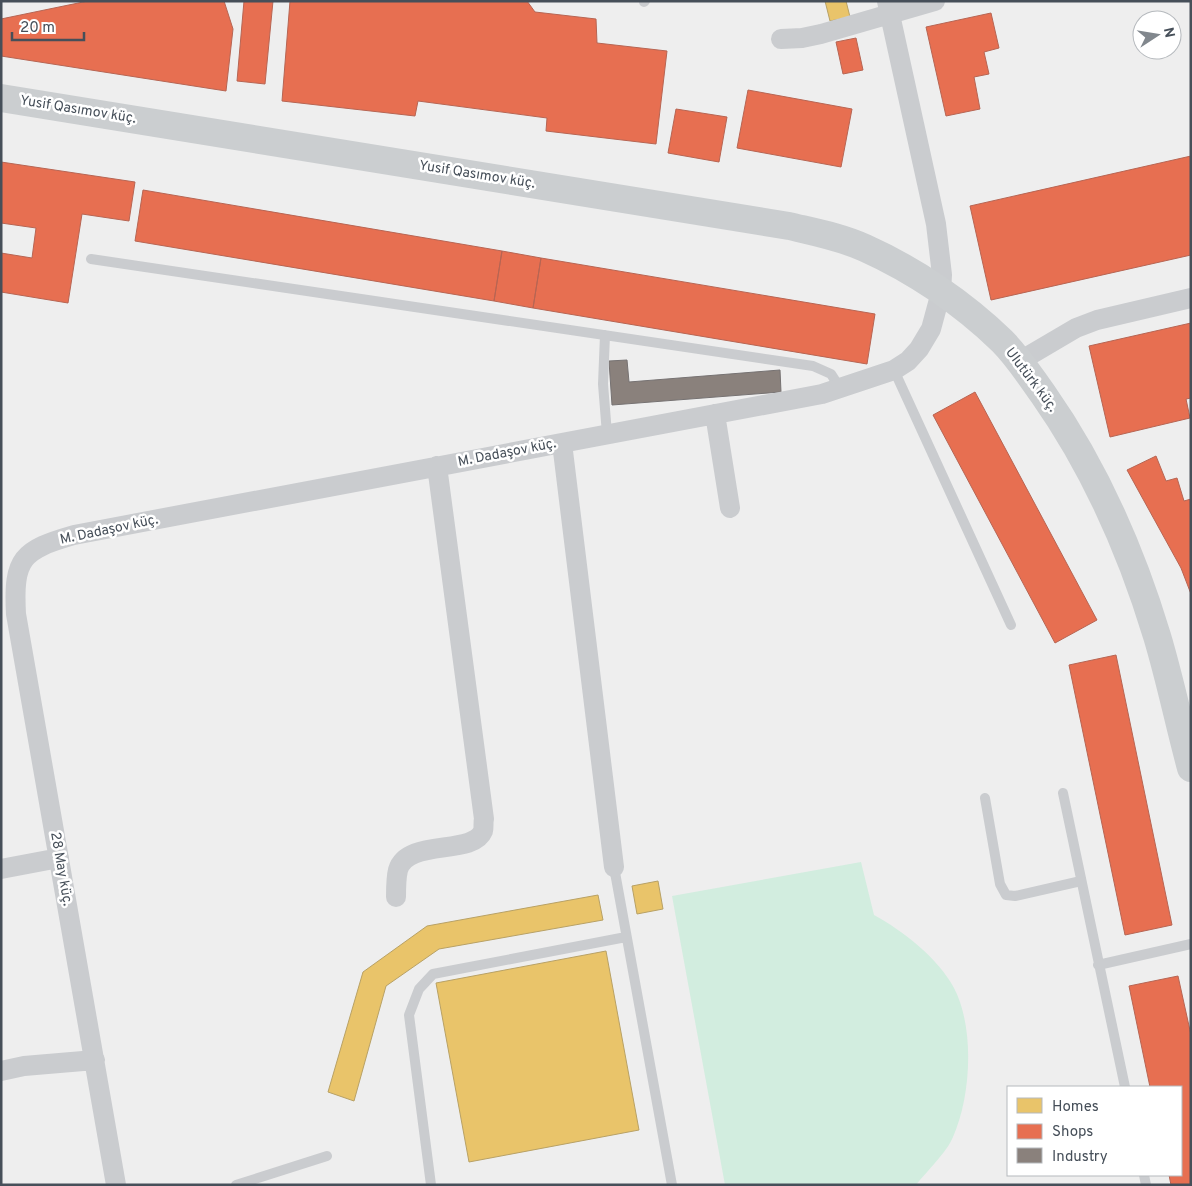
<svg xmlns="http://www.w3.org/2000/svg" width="1192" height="1186" viewBox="0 0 1192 1186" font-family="Overpass,sans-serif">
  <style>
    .green { fill: #d2eddf }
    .homes { fill: #e9c46a; stroke: #b8a165 }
    .shops { fill: #e76f51; stroke: #b76553 }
    .industry { fill: #8a817c; stroke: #767272 }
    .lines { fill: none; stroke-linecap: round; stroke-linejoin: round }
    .lane { stroke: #cacccf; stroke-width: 10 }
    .street { stroke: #cacccf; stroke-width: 20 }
    .secondary { stroke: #cbced0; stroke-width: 28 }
    .labels { text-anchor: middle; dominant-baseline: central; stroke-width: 5; stroke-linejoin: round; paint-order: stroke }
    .street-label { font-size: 14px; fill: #464f59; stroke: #fff }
  </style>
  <rect width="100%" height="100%" fill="#eee"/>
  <path class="green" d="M861 862 874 915C902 930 939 959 954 988 975 1028 971 1097 953 1137 947 1152 926 1172 916 1185H725L672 896Z"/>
  <path class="homes" d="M825 1H846L850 17 830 21Z
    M658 881 663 909 637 914 632 886Z
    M598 895 603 920 439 949 386 986 354 1101 328 1092 363 972 427 926Z
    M606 951 639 1130 469 1162 436 983Z"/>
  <path class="shops" d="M88 1H224L233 29 226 91 1 56V19Z
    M244 1H273L265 84 237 81Z
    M290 1H527L535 12 596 19 597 43 667 51 656 144 546 131 547 118 418 101 415 116 282 101Z
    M991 13 999 48 984 52 989 74 974 77 980 109 946 116 926 27Z
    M856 38 863 70 843 74 836 42Z
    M748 90 852 109 841 167 737 148Z
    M676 109 727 117 719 162 668 153Z
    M1191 156V255L991 300 970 206Z
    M1 162 135 182 129 221 82 214 68 303 1 292V253L32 258 36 228 1 223Z
    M143 190 502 251 494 301 135 241Z
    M502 251 541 258 533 308 494 301Z
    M541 258 875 314 867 364 533 308Z
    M1191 323V398L1186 399 1190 418 1110 437 1089 346Z
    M975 392 1097 620 1055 643 933 415Z
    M1156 456 1166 481 1177 478 1184 501 1191 499V594L1181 568 1127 470Z
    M1116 655 1172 925 1125 935 1069 665Z
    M1178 976 1191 1035V1185H1171L1169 1175H1181V1087H1150L1129 986Z"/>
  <path class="industry" d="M627 360 629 382 780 370 781 392 612 405 609 361Z"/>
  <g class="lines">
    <path class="lane" d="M644 2 645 1
      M91 259 813 366 831 374 840 388
      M605 335 603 384 607 434
      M894 370 1011 625
      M1063 793 1125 1087
      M985 798 1000 884 1006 895 1015 896 1081 881
      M614 867 672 1185
      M1098 965 1191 944
      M1144 1175 1146 1185
      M236 1185 327 1156
      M431 1185 409 1015 419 989 433 974 626 937"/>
    <path class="street" d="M781 39 802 38 821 34 935 1
      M1020 361 1076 328 1097 320 1191 298
      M715 414 730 508
      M562 443 614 867
      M1 869 59 858
      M396 897C396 889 396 878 398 870 407 838 473 856 483 831 484 828 483 822 484 819L437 466
      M1 1071 24 1066 95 1060
      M116 1185 16 614C13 558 22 550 74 535L822 394 894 370 908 361 919 349 931 329 941 292 942 275 936 224 887 1"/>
    <path class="secondary" d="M1 98 789 226C814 232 841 237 865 248 914 270 963 303 1002 341 1018 357 1030 376 1043 394 1095 468 1131 550 1157 636 1170 679 1179 724 1191 768"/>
  </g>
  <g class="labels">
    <g class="street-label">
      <text transform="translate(78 110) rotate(9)">Yusif Qasımov küç.</text>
      <text transform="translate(477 175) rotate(9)">Yusif Qasımov küç.</text>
      <text transform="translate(1031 380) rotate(53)">Ulutürk küç.</text>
      <text transform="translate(507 453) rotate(-11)">M. Dadaşov küç.</text>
      <text transform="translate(109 530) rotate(-12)">M. Dadaşov küç.</text>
      <text transform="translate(61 869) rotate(80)">28 May küç.</text>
    </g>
  </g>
  <rect width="1192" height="1186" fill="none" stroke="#464f59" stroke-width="5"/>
  <rect x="1007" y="1086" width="175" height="90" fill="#ffffff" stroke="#b5b9bd"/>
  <rect x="1017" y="1098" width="25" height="15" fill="#e9c46a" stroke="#b5b9bd"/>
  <text x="1052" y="1111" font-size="15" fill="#464f59">Homes</text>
  <rect x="1017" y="1124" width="25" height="15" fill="#e76f51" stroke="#b5b9bd"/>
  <text x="1052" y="1136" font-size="15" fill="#464f59">Shops</text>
  <rect x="1017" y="1148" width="25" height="15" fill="#8a817c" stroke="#b5b9bd"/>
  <text x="1052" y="1161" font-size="15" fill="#464f59">Industry</text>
  <g transform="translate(1157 35) rotate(78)"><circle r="24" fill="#ffffff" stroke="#b5b9bd"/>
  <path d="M0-4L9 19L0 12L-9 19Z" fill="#81878d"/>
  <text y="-8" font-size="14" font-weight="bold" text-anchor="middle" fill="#464f59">N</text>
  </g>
  <path d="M12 32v8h72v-8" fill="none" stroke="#464f59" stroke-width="2.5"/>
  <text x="20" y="32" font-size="15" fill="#464f59" stroke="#ffffff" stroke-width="4" paint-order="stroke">20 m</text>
</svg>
